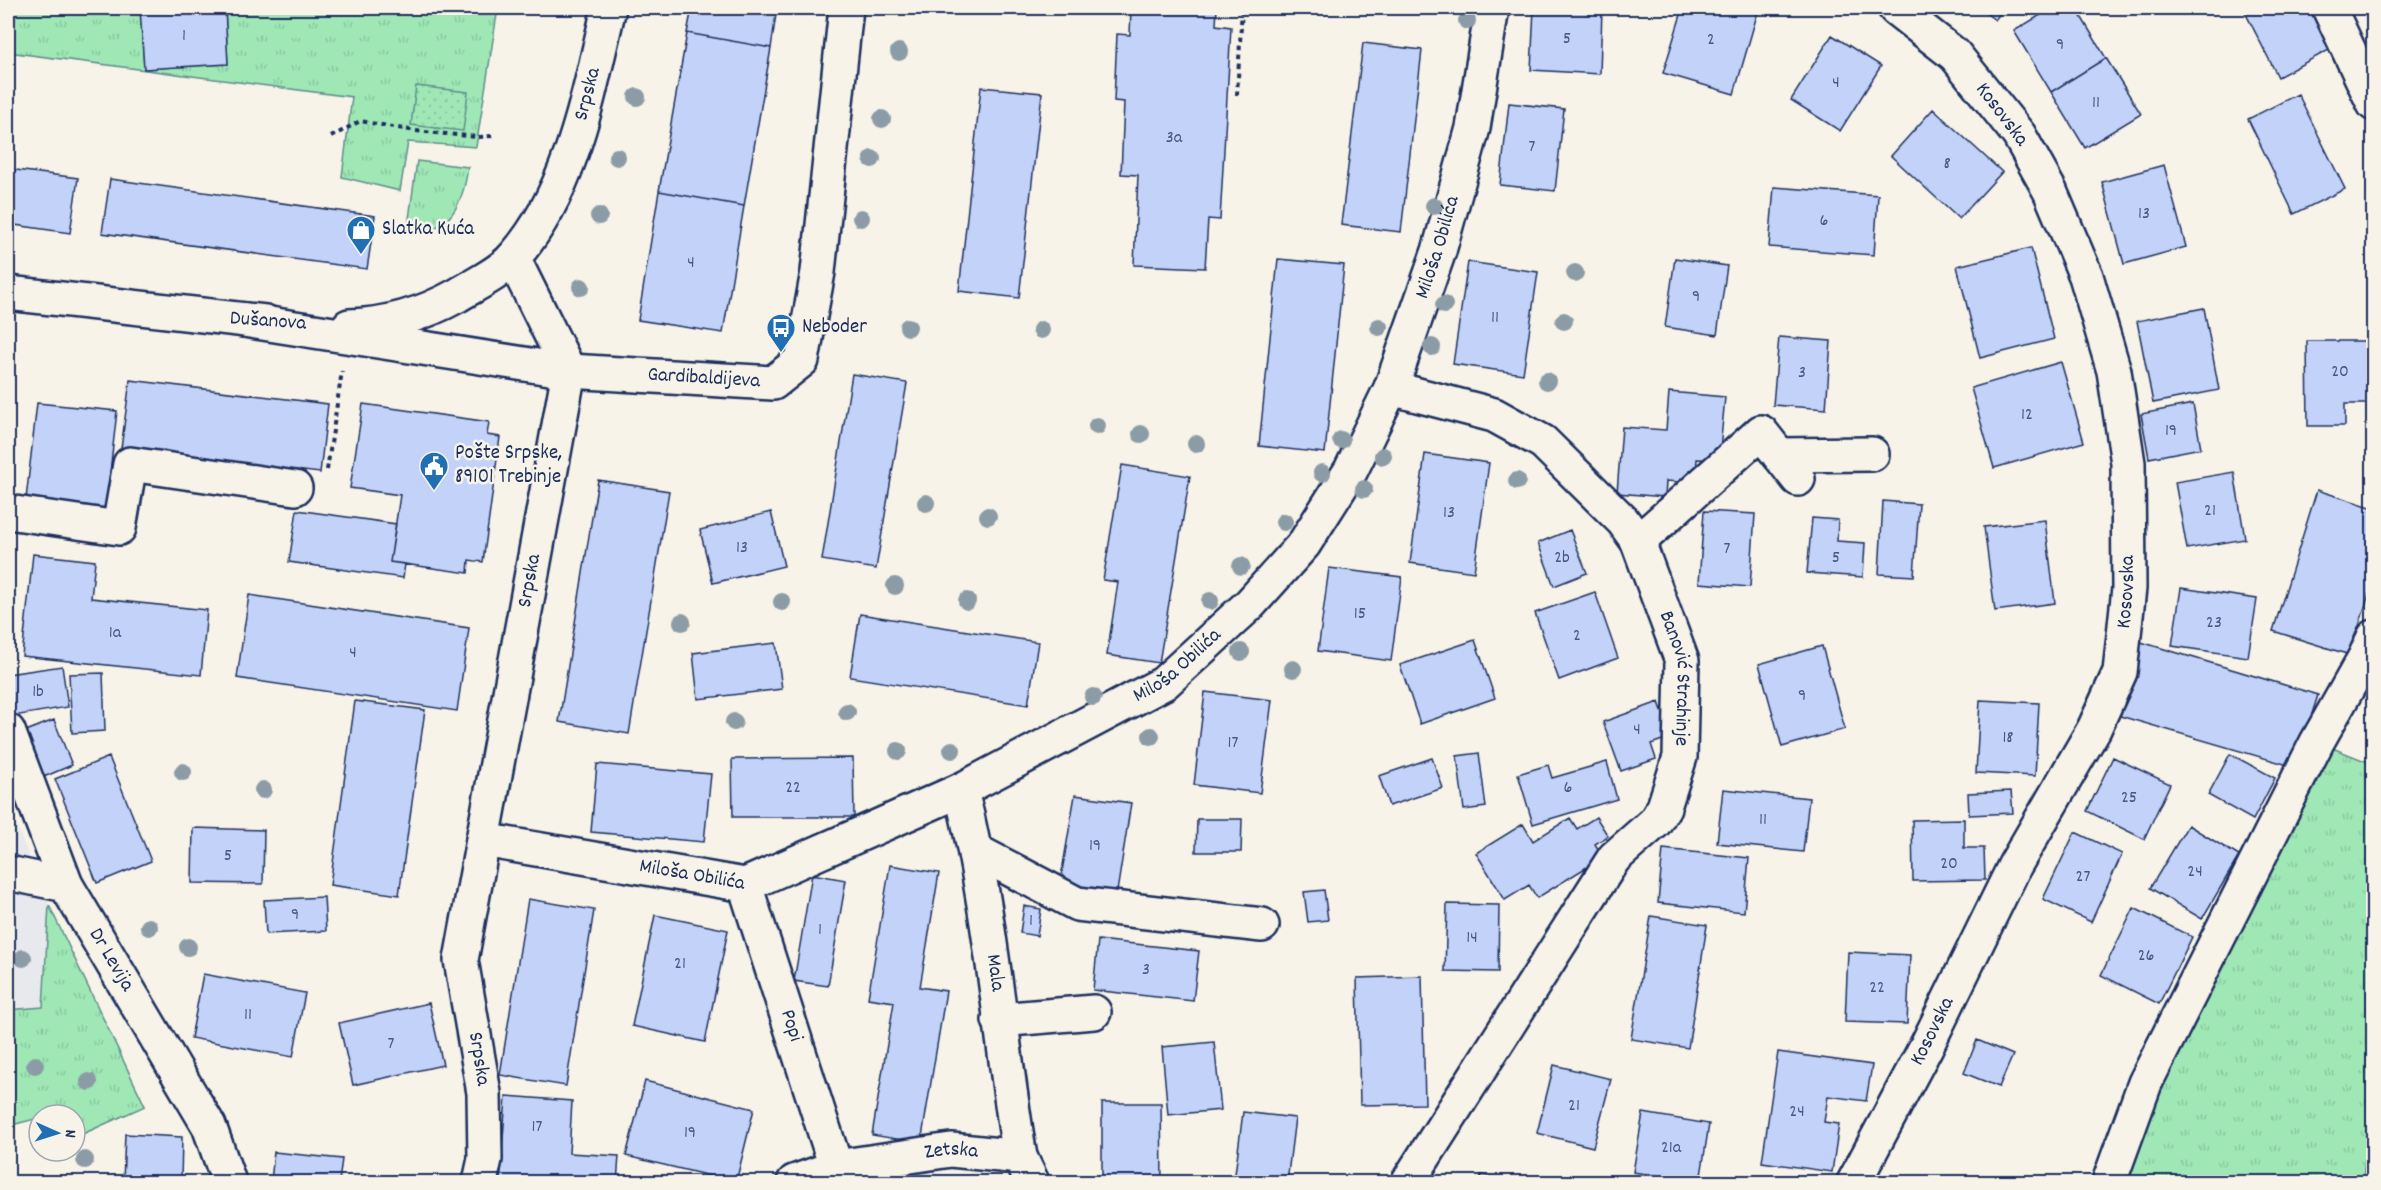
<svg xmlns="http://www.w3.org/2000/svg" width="2381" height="1190" viewBox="0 0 2381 1190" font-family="Dekko,sans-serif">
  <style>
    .built { fill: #e7e9ed }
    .grass { fill: url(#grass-tufts); stroke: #5d8c8a; stroke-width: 1.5 }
    .park { fill: url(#park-dots); stroke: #5d8c8a; stroke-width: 1.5 }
    .building { fill: #c3d2f8; stroke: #1b2f5e; stroke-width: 1.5 }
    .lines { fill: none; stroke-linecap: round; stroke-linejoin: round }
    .minor-casing { stroke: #1b2f5e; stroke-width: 38 }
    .path { stroke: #1b2f5e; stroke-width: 4; stroke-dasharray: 4.5 4.5; stroke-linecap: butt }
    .minor { stroke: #f7f3e8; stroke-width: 33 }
    .tree { fill: #8c9ca6 }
    .labels { text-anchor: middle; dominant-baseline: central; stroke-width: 5; stroke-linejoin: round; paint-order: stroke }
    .number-label { font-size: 18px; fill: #455884 }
    .street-label { font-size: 21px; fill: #1b2f5e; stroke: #f7f3e8 }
    .poi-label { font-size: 21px; fill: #1b2f5e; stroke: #f7f3e8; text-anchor: start }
  </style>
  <defs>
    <pattern id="grass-tufts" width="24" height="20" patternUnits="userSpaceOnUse" patternTransform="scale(1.5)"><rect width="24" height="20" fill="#9fe8b6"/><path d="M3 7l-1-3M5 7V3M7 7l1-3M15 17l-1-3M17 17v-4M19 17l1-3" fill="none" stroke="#88c79f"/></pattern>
    <pattern id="park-dots" width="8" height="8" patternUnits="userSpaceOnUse" patternTransform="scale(1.5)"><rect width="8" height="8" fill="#9fe8b6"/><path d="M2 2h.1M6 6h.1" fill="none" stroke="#88c79f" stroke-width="1.8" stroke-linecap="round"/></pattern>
  </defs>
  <rect width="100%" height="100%" fill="#f7f3e8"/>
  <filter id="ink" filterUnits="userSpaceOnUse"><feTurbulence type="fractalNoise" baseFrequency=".0167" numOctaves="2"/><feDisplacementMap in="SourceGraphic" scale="12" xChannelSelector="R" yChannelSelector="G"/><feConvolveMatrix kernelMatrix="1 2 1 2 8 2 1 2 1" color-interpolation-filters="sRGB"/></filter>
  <g filter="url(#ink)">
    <path class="built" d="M8 805 49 905 43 1008 8 1010Z"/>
    <path class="grass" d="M8 8H140L144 69 228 64 225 8H498L476 147 408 142 400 191 342 177 352 97 8 52Z
      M417 161 468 167C463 204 450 234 407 233Z
      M2317 742 2373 764 2374 1081 2363 1182H2109Z
      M49 905 145 1106 76 1137 75 1115H64L62 1112 39 1115V1118L8 1126V1010L43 1007Z"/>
    <path class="park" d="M416 86 468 92 463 131 411 125Z
      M2373 1081V1182H2363Z"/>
    <path class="building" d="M140 8H225L228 64 144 69Z
      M692 8H777L771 48 687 33Z
      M1131 8H1217L1216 25 1231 27 1220 220 1208 219 1205 268 1134 265 1138 175 1121 174 1124 102 1114 101 1117 34 1130 35Z
      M1534 8H1602L1600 74 1531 70Z
      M1683 8H1759L1734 94 1663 73Z
      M1979 8H2004L1995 20Z
      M2052 8H2076L2106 58 2051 92 2014 31Z
      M2254 8H2309L2331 49 2278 77 2245 12Z
      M687 33 771 48 744 206 659 191Z
      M1832 35 1881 66 1840 131 1791 100Z
      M1363 43 1422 50 1401 232 1341 225Z
      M2106 58 2141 114 2085 148 2051 92Z
      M981 87 1042 93 1019 298 959 291Z
      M2298 94 2345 189 2294 214 2248 119Z
      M1509 103 1564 109 1555 191 1500 185Z
      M1933 109 2002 172 1959 219 1891 156Z
      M2164 165 2186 247 2124 264 2102 182Z
      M8 169 78 178 70 233 8 224Z
      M110 179 375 216 367 269 102 233Z
      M1774 187 1878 195 1874 255 1769 247Z
      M659 191 744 206 723 333 638 320Z
      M2031 248 2054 339 1980 358 1957 266Z
      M1675 258 1727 266 1717 335 1665 327Z
      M1278 259 1344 265 1325 453 1259 446Z
      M1468 262 1538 272 1523 374 1453 364Z
      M2204 308 2219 390 2153 403 2137 321Z
      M1779 337 1831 341 1826 409 1773 405Z
      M2307 341H2374V404H2345V426H2308Z
      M2061 362 2084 442 1994 468 1971 388Z
      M852 374 907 383 876 569 822 560Z
      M130 380 328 404 320 473 121 449Z
      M1669 392 1725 397 1719 460 1697 459 1695 483 1666 481 1665 497 1617 493 1622 427 1666 430Z
      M37 403 117 411 105 516 25 508Z
      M363 404 489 422 487 435 500 437 483 562 469 560 468 573 390 562 400 495 350 488Z
      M2193 404 2201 448 2149 458 2141 414Z
      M1425 454 1489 463 1474 572 1410 563Z
      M1122 465 1190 476 1159 663 1107 655 1118 582 1103 580Z
      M2234 472 2245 539 2187 549 2175 482Z
      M598 480 669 491 629 734 559 722Z
      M2317 490 2374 508V578L2350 655 2273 631Z
      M1883 501 1919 504 1914 576 1879 574Z
      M297 510 396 524 390 562 405 564 403 578 289 562Z
      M1704 511 1755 514 1750 587 1699 583Z
      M771 512 784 566 713 583 700 530Z
      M1812 518 1838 520 1837 541 1865 543 1863 577 1807 573Z
      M2045 520 2055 603 1995 611 1984 527Z
      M1570 530 1587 573 1554 586 1538 543Z
      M33 554 95 561 91 598 207 610 201 675 22 656Z
      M1329 568 1402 577 1391 661 1318 651Z
      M2181 588 2257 599 2248 657 2172 646Z
      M1595 592 1618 658 1559 680 1535 613Z
      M249 595 469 628 457 711 237 678Z
      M860 614 1038 642 1028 705 850 677Z
      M1475 640 1495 698 1420 724 1400 665Z
      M2141 642 2318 695 2295 767 2120 716Z
      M776 643 782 689 698 699 693 653Z
      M1822 646 1845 729 1782 747 1759 664Z
      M62 666 68 707 14 716 8 674Z
      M103 673 105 731 72 733 69 674Z
      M1205 692 1272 700 1260 793 1194 785Z
      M1980 700 2039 703 2035 776 1976 773Z
      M355 701 425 710 399 895 330 885Z
      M1659 702 1671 737 1651 744 1656 759 1621 771 1603 722Z
      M2374 713V753L2367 752Z
      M54 720 72 765 39 779 21 733Z
      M1479 753 1486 807 1464 810 1457 756Z
      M2230 754 2275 778 2253 820 2208 795Z
      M109 757 151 861 97 883 55 779Z
      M2113 757 2170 784 2144 839 2087 811Z
      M853 758 854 817H733L732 759Z
      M1432 758 1443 788 1389 806 1379 776Z
      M1607 762 1617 799 1533 824 1518 774 1548 765 1552 778Z
      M597 764 711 774 704 842 591 832Z
      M1723 789 1809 798 1803 852 1717 843Z
      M2011 791 2013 813 1969 815 1968 793Z
      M1075 795 1131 803 1116 898 1059 889Z
      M1596 817 1608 836 1595 844 1603 857 1537 898 1529 885 1505 900 1476 853 1523 824 1533 841 1570 818 1577 829Z
      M1197 819H1242L1241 852H1196Z
      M1964 819V848H1984L1985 880 1913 881 1912 820Z
      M2188 825 2239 856 2202 919 2150 888Z
      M193 828 264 830 263 884 192 883Z
      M2075 832 2122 854 2091 922 2043 899Z
      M1663 849 1749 858 1744 912 1658 903Z
      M890 865 939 873 920 987 946 991 921 1143 872 1135 894 1002 868 998Z
      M812 874 846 880 828 986 794 981Z
      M1324 890 1328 920 1308 922 1304 892Z
      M324 897 326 931 266 934 264 900Z
      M528 899 594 910 566 1086 500 1075Z
      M1447 904 1499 905 1498 972 1445 971Z
      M1024 906 1041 909 1037 936 1020 933Z
      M2134 908 2192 937 2159 1004 2101 975Z
      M655 915 728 930 705 1042 632 1026Z
      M1651 916 1707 925 1688 1048 1631 1039Z
      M1098 940 1199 951 1193 1001 1093 990Z
      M1848 952 1910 955 1907 1024 1845 1022Z
      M203 974 305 993 293 1057 191 1038Z
      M1422 976 1425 1104 1360 1105 1357 978Z
      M429 1003 443 1065 353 1085 339 1023Z
      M1977 1040 2013 1055 1999 1087 1964 1073Z
      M1214 1042 1221 1110 1168 1115 1162 1047Z
      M1778 1052 1872 1065 1866 1101 1828 1096 1824 1122 1839 1124 1832 1172 1762 1162Z
      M1554 1065 1611 1079 1593 1147 1537 1133Z
      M645 1081 754 1109 736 1182 626 1156Z
      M506 1096 572 1101 569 1153 619 1156 617 1182H500Z
      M1102 1103H1161L1162 1182H1102Z
      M1243 1112 1295 1118 1287 1182H1234Z
      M1643 1113 1709 1124 1700 1182 1633 1172Z
      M125 1134 182 1137 181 1182H123Z
      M274 1152 342 1159 339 1182H271Z
      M899 1170 903 1182H860Z
      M1481 1175 1527 1182H1480Z"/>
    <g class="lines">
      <g class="minor-casing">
        <g id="minor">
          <path d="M2329 8 2374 104"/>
          <path d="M8 293 265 322"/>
          <path id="s1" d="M244 320 569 371 773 383 802 360 818 272 846 8"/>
          <path id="s2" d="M349 326C388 325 424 314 458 295 476 284 500 273 514 257 573 190 589 91 609 8"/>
          <path id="s3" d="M1391 388 1494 415 1543 442 1623 521 1638 542 1682 661 1680 757 1664 807 1655 822 1614 858 1408 1182"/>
          <path d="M1779 455 1872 454"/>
          <path d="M8 512 119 528 130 464 295 488"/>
          <path d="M1638 542 1761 432 1798 479"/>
          <path id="s4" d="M8 731 66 885 209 1126 229 1182"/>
          <path id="s5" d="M961 790C991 910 1000 1035 1020 1157"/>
          <path id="s6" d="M483 840 745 885 961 790 1164 683 1250 604 1304 544 1351 470 1391 388 1439 251 1473 128 1492 8"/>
          <path d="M976 851 1077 904 1262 925"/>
          <path d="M8 873 66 885"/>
          <path id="s7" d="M745 885 836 1167 794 1182"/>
          <path d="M999 1020 1094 1012"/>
          <path id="s8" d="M480 1182 485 1159 484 1093 461 960 569 371 513 258"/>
          <path id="s9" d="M840 1182 836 1167 951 1150 1020 1157 1032 1182"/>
          <path id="s10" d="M1854 1182 1927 1045 2015 865 2094 729 2120 672 2129 588 2128 463 2114 371 2086 276 2050 191 2019 135 1955 55 1895 8"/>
          <path d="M2109 1182 2145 1083 2317 742 2365 657 2374 637"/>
        </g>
      </g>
      <path class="path" d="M1237 95 1242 8
        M331 137 360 121 415 131 478 137 493 136
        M327 470 342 371"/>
      <use href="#minor" class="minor"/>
    </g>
    <g class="tree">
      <circle cx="1467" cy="21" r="9"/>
      <circle cx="899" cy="52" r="9"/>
      <circle cx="637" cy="97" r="9"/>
      <circle cx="882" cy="119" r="9"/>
      <circle cx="617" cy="157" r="9"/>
      <circle cx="872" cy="159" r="9"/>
      <circle cx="1434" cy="206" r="9"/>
      <circle cx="599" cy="216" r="9"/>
      <circle cx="861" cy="218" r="9"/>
      <circle cx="1575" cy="273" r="9"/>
      <circle cx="581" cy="287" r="9"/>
      <circle cx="1444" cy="305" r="9"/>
      <circle cx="1564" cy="321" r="9"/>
      <circle cx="908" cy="327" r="9"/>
      <circle cx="1379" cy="327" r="9"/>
      <circle cx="1041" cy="330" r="9"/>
      <circle cx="1432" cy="347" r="9"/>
      <circle cx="1547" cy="381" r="9"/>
      <circle cx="1097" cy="426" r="9"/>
      <circle cx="1141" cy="434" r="9"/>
      <circle cx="1341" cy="440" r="9"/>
      <circle cx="1196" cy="444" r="9"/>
      <circle cx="1383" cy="456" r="9"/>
      <circle cx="1322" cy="473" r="9"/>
      <circle cx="1517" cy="481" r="9"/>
      <circle cx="1364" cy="489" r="9"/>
      <circle cx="926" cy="503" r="9"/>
      <circle cx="988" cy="516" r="9"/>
      <circle cx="1284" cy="522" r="9"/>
      <circle cx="1241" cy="566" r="9"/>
      <circle cx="895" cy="586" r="9"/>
      <circle cx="967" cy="601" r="9"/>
      <circle cx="1210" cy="601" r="9"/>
      <circle cx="782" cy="602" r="9"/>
      <circle cx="682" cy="622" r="9"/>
      <circle cx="1241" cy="652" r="9"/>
      <circle cx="1293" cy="669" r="9"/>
      <circle cx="1093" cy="697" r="9"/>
      <circle cx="847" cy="712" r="9"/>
      <circle cx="734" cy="722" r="9"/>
      <circle cx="1151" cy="736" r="9"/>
      <circle cx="952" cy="750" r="9"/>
      <circle cx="898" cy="751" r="9"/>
      <circle cx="183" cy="772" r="9"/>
      <circle cx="263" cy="790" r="9"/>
      <circle cx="149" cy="927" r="9"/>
      <circle cx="188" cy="947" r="9"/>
      <circle cx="23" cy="958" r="9"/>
      <circle cx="35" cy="1065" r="9"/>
      <circle cx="89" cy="1082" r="9"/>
      <circle cx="85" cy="1160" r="9"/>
    </g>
  </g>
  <defs>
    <g id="shop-pin" transform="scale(1.5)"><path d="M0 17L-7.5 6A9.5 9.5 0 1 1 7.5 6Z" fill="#1f6fb2" stroke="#f7f3e8"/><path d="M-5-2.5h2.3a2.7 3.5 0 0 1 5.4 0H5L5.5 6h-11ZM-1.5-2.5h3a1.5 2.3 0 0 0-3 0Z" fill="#fff"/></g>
    <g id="bus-pin" transform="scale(1.5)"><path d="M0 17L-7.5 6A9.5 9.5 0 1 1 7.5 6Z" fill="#1f6fb2" stroke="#f7f3e8"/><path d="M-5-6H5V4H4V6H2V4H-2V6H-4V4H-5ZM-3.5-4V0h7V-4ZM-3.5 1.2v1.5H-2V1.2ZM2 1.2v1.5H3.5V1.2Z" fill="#fff"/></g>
    <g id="civic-pin" transform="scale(1.5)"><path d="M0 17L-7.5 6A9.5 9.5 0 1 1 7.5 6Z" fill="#1f6fb2" stroke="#f7f3e8"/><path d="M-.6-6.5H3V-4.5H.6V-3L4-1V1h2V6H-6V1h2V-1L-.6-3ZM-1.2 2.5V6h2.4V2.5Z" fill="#fff"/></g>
  </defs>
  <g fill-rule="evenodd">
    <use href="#shop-pin" x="361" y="230"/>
    <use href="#bus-pin" x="781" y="328"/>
    <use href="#civic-pin" x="434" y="466"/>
  </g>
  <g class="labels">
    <g class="number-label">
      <text x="184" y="36">1</text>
      <text x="1567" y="39">5</text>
      <text x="1711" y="40">2</text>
      <text x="2060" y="45">9</text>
      <text x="1836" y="83">4</text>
      <text x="2096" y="103">11</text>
      <text x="1174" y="138">3a</text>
      <text x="1532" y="147">7</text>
      <text x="1947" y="164">8</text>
      <text x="2144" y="214">13</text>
      <text x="1824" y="221">6</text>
      <text x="691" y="263">4</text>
      <text x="1696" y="297">9</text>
      <text x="1495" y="318">11</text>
      <text x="2340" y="372">20</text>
      <text x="1802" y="373">3</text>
      <text x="2027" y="415">12</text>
      <text x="2171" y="431">19</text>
      <text x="2210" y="511">21</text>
      <text x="1449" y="513">13</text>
      <text x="742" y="548">13</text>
      <text x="1727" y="549">7</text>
      <text x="1562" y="558">2b</text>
      <text x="1836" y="558">5</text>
      <text x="1360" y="614">15</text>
      <text x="2214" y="623">23</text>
      <text x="115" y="633">1a</text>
      <text x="1577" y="636">2</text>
      <text x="353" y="653">4</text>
      <text x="38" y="692">1b</text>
      <text x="1802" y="696">9</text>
      <text x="1637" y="730">4</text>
      <text x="2008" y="738">18</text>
      <text x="1233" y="743">17</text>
      <text x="793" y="788">22</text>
      <text x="1568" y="788">6</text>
      <text x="2129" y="798">25</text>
      <text x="1763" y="820">11</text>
      <text x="1095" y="846">19</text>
      <text x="228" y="856">5</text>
      <text x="1949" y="864">20</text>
      <text x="2195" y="872">24</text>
      <text x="2083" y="877">27</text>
      <text x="295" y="915">9</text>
      <text x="1031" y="921">1</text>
      <text x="820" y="930">1</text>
      <text x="1472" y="938">14</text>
      <text x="2146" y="956">26</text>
      <text x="680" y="964">21</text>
      <text x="1146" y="970">3</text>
      <text x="1877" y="988">22</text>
      <text x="248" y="1015">11</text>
      <text x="391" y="1044">7</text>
      <text x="1574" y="1106">21</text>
      <text x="1797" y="1112">24</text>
      <text x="537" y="1127">17</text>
      <text x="690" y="1133">19</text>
      <text x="1671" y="1148">21a</text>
    </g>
    <g class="street-label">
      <text stroke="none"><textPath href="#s2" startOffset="363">Srpska</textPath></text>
      <text transform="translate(2001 115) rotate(53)">Kosovska</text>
      <text stroke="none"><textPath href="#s6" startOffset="1256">Miloša Obilića</textPath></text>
      <text transform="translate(268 322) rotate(4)">Dušanova</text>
      <text stroke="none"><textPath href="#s1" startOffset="464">Gardibaldijeva</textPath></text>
      <text stroke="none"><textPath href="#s8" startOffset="610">Srpska</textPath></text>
      <text stroke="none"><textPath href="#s10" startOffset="656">Kosovska</textPath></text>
      <text stroke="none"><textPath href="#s6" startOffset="752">Miloša Obilića</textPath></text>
      <text stroke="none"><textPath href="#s3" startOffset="444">Banović Strahinje</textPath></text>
      <text stroke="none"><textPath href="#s6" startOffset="212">Miloša Obilića</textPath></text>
      <text stroke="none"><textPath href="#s4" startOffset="252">Dr Levija</textPath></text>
      <text stroke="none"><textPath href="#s5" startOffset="186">Mala</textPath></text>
      <text stroke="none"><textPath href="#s7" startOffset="148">Popi</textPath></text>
      <text stroke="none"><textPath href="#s10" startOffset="170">Kosovska</textPath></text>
      <text transform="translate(478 1059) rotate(81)">Srpska</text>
      <text stroke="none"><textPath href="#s9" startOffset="132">Zetska</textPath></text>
    </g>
    <g class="poi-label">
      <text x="382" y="230">Slatka Kuća</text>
      <text x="802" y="328">Neboder</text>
      <text x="455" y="454">Pošte Srpske,<tspan x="455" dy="24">89101 Trebinje</tspan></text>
    </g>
  </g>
  <rect width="2381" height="1190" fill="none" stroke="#f7f3e8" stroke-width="30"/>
  <rect x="15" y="15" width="2351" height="1160" fill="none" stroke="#1b2f5e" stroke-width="2" filter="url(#ink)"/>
  <g transform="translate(57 1133) rotate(93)"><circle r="28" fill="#f7f3e8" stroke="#9fa5b1" stroke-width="1.5"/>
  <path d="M0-4.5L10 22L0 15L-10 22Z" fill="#1f6fb2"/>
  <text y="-9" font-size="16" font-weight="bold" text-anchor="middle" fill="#1b2f5e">N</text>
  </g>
</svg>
